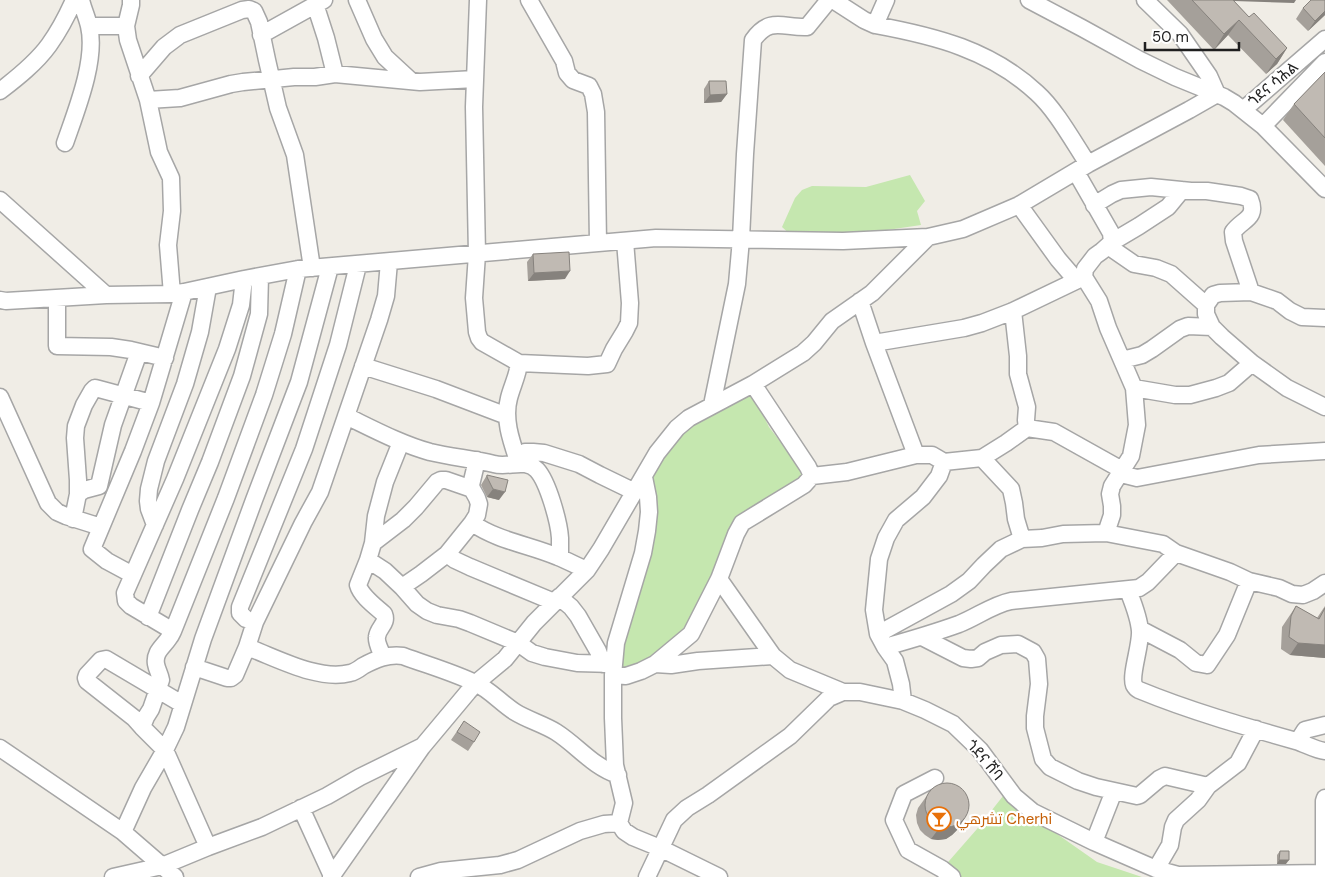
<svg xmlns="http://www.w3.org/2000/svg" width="1325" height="877" viewBox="0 0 1325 877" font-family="'DM Sans',Cairo,'Noto Sans Ethiopic',sans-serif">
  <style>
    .grass { fill: #c5e7af }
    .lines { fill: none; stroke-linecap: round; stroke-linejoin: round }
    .minor-casing { stroke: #a6a6a6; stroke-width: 19 }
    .minor { stroke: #fff; stroke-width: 16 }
    .wall { fill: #a5a09a }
    .shaded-wall { fill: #86827d }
    .building { fill: #c0bab3; stroke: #86827d }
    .labels { text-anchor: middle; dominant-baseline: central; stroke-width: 4.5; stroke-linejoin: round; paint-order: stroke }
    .street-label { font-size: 15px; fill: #1f1f1f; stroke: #fff }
    .food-label { font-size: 15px; fill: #c56008; stroke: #fff; text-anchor: start }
  </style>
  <rect width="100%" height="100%" fill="#f0ede6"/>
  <path class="grass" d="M910 175 925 201 917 211 921 225 847 236 793 237 782 227 795 198 802 190 812 186 866 187Z
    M751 390 769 427 799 466 802 479 734 521 711 586 679 635 650 660 621 671 619 634 653 461 682 423Z
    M1003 796 1097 862 1142 877H952L942 869 977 829Z"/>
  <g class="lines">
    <g class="minor-casing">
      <path id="minor" d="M131 0V5L126 26 128 40 148 100 159 152 171 178 172 211 168 245 172 294
        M357 0 374 39 385 57 411 81
        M478 0 474 107 477 254 474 298 477 332 479 338 482 342 519 363 588 366 607 364 614 349 625 331 629 323 630 303 625 241
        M529 0 564 61 567 73 573 80 589 86 593 94 596 112 598 243
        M833 0 864 20 875 25 886 0
        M1029 0 1082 28 1140 60 1175 77 1224 97 1234 103 1263 126 1325 189
        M315 4 326 38 335 74
        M875 25C935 36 991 50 1037 93 1056 110 1074 143 1088 164
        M89 26H126
        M261 35 324 0
        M139 76 164 47 180 35 242 10 249 9 254 11 259 22 267 60 278 108 295 155 312 268
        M0 91C17 78 36 63 49 45 59 31 67 16 74 0
        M148 100 180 98 231 84 243 82 294 77H315L335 74 420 82 475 79
        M1243 110 1325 39
        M1263 126 1325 62
        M65 143C76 111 97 60 89 26 87 17 83 9 81 0
        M1076 172 1111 233 1112 242
        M0 200 106 295
        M1019 205 1058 259 1076 280
        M1094 205 1112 194 1121 190 1151 187 1191 191H1207L1241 196 1250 199C1258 219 1242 219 1233 232L1234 241 1251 292
        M1108 246 1134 264 1156 268 1171 274 1206 305
        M57 298V346L111 347 131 350 165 358
        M0 300 6 301 106 295 172 294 184 292 244 279 298 269 656 238 843 241 928 237 963 229 1019 205 1088 164 1189 110 1217 94 1209 76 1180 34 1145 0
        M860 301 874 343 916 455
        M1013 311 1018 356V374L1027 407 1026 420 1027 428
        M1325 318 1302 317 1290 311 1277 301 1251 292 1220 293 1213 295 1206 305V314L1212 327 1222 337 1252 363 1287 388 1325 407
        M874 343 964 328 982 323 1013 311 1084 277
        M1122 360 1142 355 1152 349 1180 329 1188 326 1212 327
        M363 366 436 389 507 416
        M1134 388 1175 395H1190L1216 388 1229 383 1252 363
        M0 397 48 503 57 512 66 516 101 527
        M712 405 737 284 741 239 745 154 753 40C770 16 783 28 807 27L829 0
        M346 416C373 429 401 444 430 452 451 457 473 459 494 464 508 468 526 458 537 470 548 482 559 522 560 538 560 545 560 551 560 557
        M517 457 525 452H533L544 453 579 464 600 475 635 492
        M982 458 1011 489 1014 503 1016 519 1022 539
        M519 464C512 443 503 420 509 398 512 386 518 375 519 363
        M812 476 847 472 916 455H932L944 462 982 458 1006 443 1027 428 1054 432 1122 470 1125 475 1137 478 1259 455 1325 451
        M644 477 648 497 649 512 647 531 643 553 616 643 613 675V718L615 765 624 803 619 823 624 831 633 837 660 848 719 877
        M78 494V480L75 438 76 426 84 405 92 391 95 388 99 389 151 403
        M73 519 78 494 84 490 99 486 113 425 139 352
        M472 523C498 541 530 545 558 557 568 561 577 566 587 570
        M155 525 149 509 148 501 149 489 156 461 185 384 200 332 208 287
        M1106 533 1112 515V506L1110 494 1112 486 1131 456 1137 425 1134 388 1108 328 1099 301 1084 277 1085 269 1095 256 1102 251 1112 242 1139 226 1168 207 1182 190
        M373 543 403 520 416 507 437 482 441 480H446L472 489
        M447 554 455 560 470 567 554 602
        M368 560 385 571 402 587 417 604 427 611 437 615 459 619 470 623 518 643 532 653 545 657 577 663 614 664
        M133 575 107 561 92 549 133 451 151 403 184 292
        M719 579 773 656 790 670 843 692
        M402 587 421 574 447 554 472 523 477 515 479 504 477 498 472 489 471 485 477 460
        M1128 590C1133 603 1139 617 1140 631 1141 645 1130 675 1134 685 1135 687 1137 689 1139 690 1190 711 1243 726 1296 741 1306 744 1315 750 1325 751
        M559 597 571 607 578 616 598 651 603 664
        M148 617 190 510 210 462 242 376 259 314 260 276
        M255 622 246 619 240 613V607L304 449 338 345 358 265
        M1140 629 1180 650 1196 663 1207 665 1227 635 1249 581
        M173 631 131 606 126 601 125 593 175 479 227 349 241 305 244 279
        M878 634 951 594 969 581 984 565 1001 549 1022 539 1042 538 1063 534 1106 533 1163 544 1176 553 1230 572 1249 581 1279 588 1292 594 1303 595 1313 591 1325 583
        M922 637 963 658 971 659 978 658 985 652 1001 645 1018 644 1033 652 1037 659 1039 684 1035 716V728L1043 759 1050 767 1078 781 1096 787 1137 796 1140 795 1159 779 1165 776 1208 786
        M247 647C277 658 318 681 350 673 355 672 359 669 363 666 376 659 388 654 403 656 427 665 452 672 475 683 489 689 501 703 515 712 528 720 543 724 556 732 578 746 592 766 618 775
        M885 647C910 640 934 633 959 624 977 617 992 605 1011 601L1139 588 1148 582 1176 553
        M383 657C381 651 376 643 377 637 378 627 388 624 384 614 375 606 361 596 358 585L368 560 373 543 376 516 385 482 401 442
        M655 664 671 665 698 661 773 656
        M194 667 227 678H231L235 675 247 647 255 622 303 523 320 492 379 320 386 296 389 262
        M613 675 626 676 641 671 655 664 691 634 719 579 736 534 742 523 804 485 812 476 808 467 753 384
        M903 701 901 684 895 661 885 647 878 634 874 610 879 559 886 538 896 520 923 497 939 476 944 462
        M142 727 134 718 87 681 86 678 87 675 101 660 106 659 182 704
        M1298 741 1305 730 1325 725
        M0 748 123 832 175 877
        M935 778 904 794 894 820 908 850 942 869 952 877
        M301 808 332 876
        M123 832 143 788 165 750 176 727 203 639 254 500 299 382 330 267
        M1094 842 1112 796 1116 792
        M208 847 165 750 142 727 146 717 151 709 161 680C160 674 157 670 156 664 154 652 163 647 169 638 171 636 172 633 173 631L226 498 264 395 283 334 298 269
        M1156 869 1170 845 1173 827 1176 820 1198 800 1208 786 1238 763 1256 729
        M1324 873V801L1325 798
        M113 877 162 866 208 847 262 827 327 796 360 777 421 747
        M331 877 422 747 468 692 476 683 505 659 534 623 587 570 601 549 657 453 677 428 689 418 753 384 803 353 814 343 832 321 872 293 928 237
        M419 877 441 871 500 865 518 860 580 831 604 824 619 823
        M647 877 674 820 687 808 708 795 790 736 829 698 843 692H860L903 701 925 710 953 724 980 750 1014 796 1033 812 1094 842 1142 863 1156 869 1178 875 1325 873"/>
    </g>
    <use href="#minor" class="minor"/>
  </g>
  <path class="wall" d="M1167 0H1233L1249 17 1287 48 1277 64 1266 74 1228 35 1214 50Z
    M1325 0V15L1308 31 1296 19 1303 8Z
    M1325 72V166L1283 120 1294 104Z
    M709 81 727 94 721 102 704 103V89Z
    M533 254 565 279 528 281 527 262Z
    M487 475 499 500 487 497 481 485Z
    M1296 606 1317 618 1325 606V658L1290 655 1281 649 1282 627Z
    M464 721 474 742 468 751 451 740Z
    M931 790 957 830 952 835 946 839 938 840 931 839 925 835 920 830 917 823 916 815 918 808Z
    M1280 851 1286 864H1277V855Z"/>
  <path class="shaded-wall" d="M1234 0H1296L1294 3 1234 1Z
    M1325 11V15L1308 31 1315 21Z
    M1239 20 1228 35 1214 50 1224 34Z
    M1287 48 1277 64 1266 74 1276 59Z
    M727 94 721 102 704 103 710 95Z
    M570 271 565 279 528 281 534 273Z
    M493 489 505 492 499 500 487 497Z
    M1298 643 1325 645V658L1290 655Z
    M965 818 957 830 952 835 946 839 938 840 931 839 940 827Z
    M1279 860H1289L1286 864H1277Z"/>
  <path class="building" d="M1192 0H1233L1249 17 1254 13 1287 48 1276 59 1239 20 1224 34Z
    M1311 0H1325V11L1315 21 1303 8Z
    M1325 72V138L1294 104Z
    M709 81H726L727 94 710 95Z
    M569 252 570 271 534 273 533 254Z
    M487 475 508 480 505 492 493 489 487 477Z
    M1296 606 1319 619 1325 608V645L1298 643 1289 637 1291 616Z
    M464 721 480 732 474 742 457 732Z
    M925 805a22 22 0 1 1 44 0a22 22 0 1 1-44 0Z
    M1280 851H1289V860H1279Z"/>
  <defs>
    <g id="bar-ring" transform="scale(1.25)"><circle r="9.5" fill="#fff" stroke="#e8710a" stroke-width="1.5"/><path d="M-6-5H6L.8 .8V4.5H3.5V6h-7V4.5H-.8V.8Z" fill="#e8710a"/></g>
  </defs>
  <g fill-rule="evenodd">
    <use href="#bar-ring" x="939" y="819"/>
  </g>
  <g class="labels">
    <g class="street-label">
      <text transform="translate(1273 84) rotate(-40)">ጎደና ሳሕል</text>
      <text transform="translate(985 760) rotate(50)">ጎደና ሸባ</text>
    </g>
    <g class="food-label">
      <text x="956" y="819">تشرهي Cherhi</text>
    </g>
  </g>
  <path d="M1145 42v8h94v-8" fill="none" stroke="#1f1f1f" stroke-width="2.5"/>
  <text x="1152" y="42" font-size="15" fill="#1f1f1f" stroke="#ffffff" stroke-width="4" paint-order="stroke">50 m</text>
</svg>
